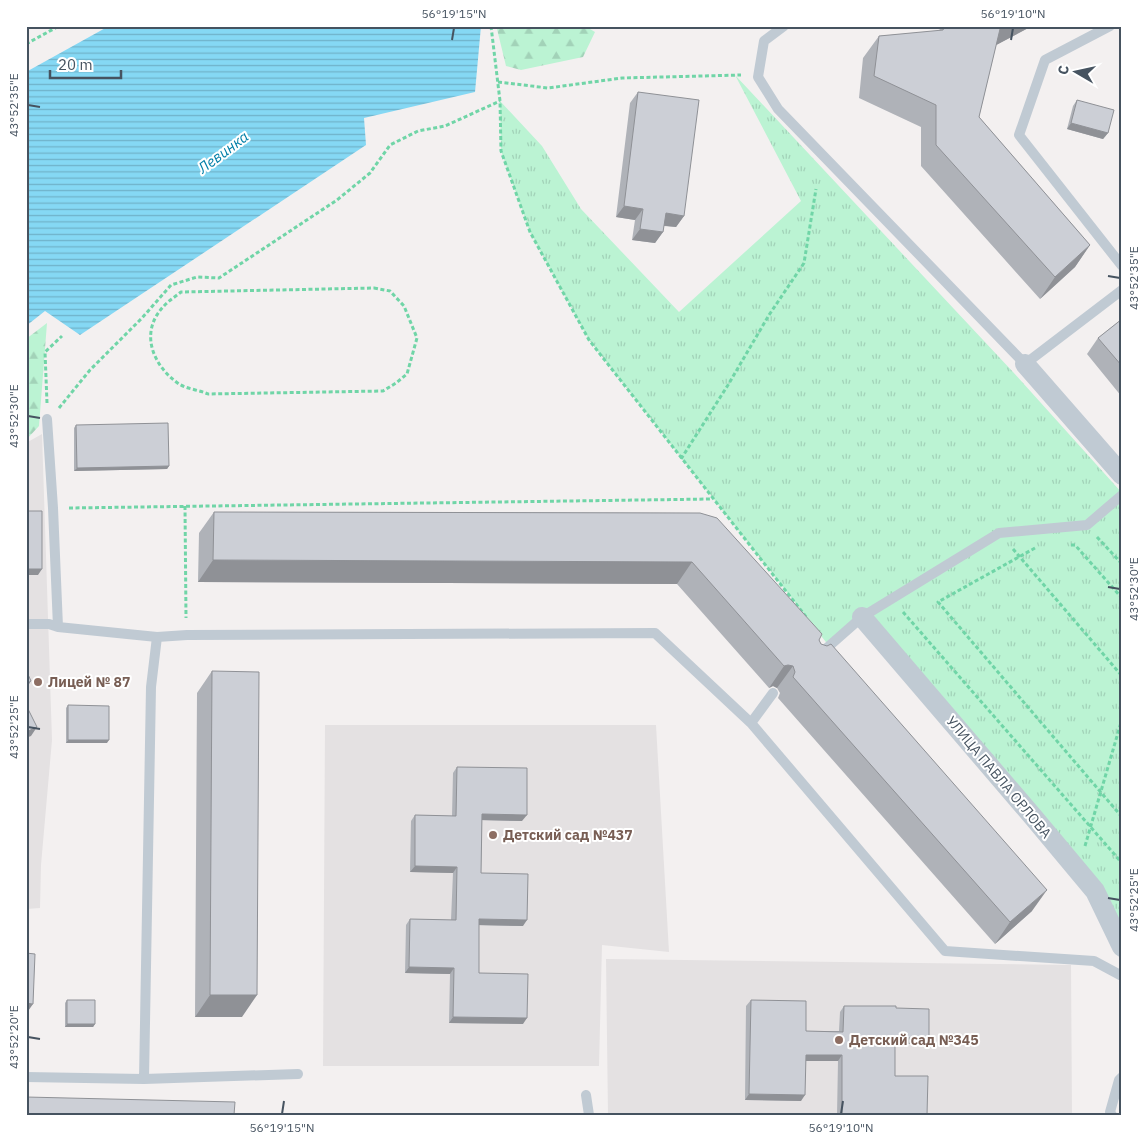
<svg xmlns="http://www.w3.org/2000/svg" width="1148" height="1141" viewBox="0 0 1148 1141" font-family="'IBM Plex Sans',sans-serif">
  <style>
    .education { fill: #e4e1e2 }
    .grass { fill: url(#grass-tufts) }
    .forest { fill: url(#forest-firs) }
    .water { fill: url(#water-rules) }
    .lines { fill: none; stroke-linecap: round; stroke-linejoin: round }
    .path { stroke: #70d5a7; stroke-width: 3; stroke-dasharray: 4 2.5; stroke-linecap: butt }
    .lane { stroke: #c0cad3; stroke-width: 10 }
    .street { stroke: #c0cad3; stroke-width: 20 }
    .wall { fill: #afb2b8 }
    .shaded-wall { fill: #8f9196 }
    .building { fill: #cccfd6; stroke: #8f9196 }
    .ticks { fill: none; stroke: #465360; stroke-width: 2 }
    .education-dot { fill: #8d6e63; stroke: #fff; stroke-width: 2 }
    .labels { text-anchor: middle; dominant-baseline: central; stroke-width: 4; stroke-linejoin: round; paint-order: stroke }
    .education-label { font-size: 14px; font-weight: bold; fill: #785e54; stroke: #fff; text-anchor: start }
    .street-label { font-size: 14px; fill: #465360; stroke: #fff }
    .water-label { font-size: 15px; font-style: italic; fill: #027fa8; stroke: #fff }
    .neatline { fill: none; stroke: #465360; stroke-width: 2 }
    .ticks-label { font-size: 12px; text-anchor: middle; fill: #465360 }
  </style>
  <defs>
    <pattern id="grass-tufts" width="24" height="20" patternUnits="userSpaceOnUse" patternTransform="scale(1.25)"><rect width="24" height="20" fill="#bbf3d3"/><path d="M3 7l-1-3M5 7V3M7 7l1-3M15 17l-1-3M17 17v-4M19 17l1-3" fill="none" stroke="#a2d2b8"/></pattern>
    <pattern id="forest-firs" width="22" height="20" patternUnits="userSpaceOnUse" patternTransform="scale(1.25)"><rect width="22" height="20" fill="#bbf3d3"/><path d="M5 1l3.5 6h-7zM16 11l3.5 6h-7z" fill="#a2d2b8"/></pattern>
    <pattern id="water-rules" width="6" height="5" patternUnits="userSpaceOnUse" patternTransform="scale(1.25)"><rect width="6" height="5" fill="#85d8f4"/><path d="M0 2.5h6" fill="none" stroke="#6fb2c9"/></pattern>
  </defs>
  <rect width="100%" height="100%" fill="#f3f0f0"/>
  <path class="education" d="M42 434 52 740 41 865 40 908 26 909V443Z
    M325 725H656L669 952 602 945 599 1066H323Z
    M606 959 1071 965 1072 1115H608Z"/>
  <path class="grass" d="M735 75 1013 372 1122 493V947L1095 891 862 617 829 646 589 340 530 232 501 151 500 101 542 146 581 209 679 312 801 201Z"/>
  <path class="forest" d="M516 26H585L595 32 583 57 521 70 506 66 497 29Z
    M47 323 39 426 26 440V339Z"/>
  <path class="water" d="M109 26H481L475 92 364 118 366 145 80 335 45 311 26 326V72Z"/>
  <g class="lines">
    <path class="path" d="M491 26 500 101 501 151 530 232 589 340 807 618
      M26 44 59 26
      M498 82 548 88 622 78 741 75
      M374 288 390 291 404 306 417 338 407 374 396 383 383 391 208 394C199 390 187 389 179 384 153 366 139 333 163 307 168 301 175 297 181 292Z
      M47 403 45 352 62 336
      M59 408 90 370 142 318 171 285 197 277 219 278 337 200 370 173 390 145 418 131 445 126 500 101
      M681 459 728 385 769 315 804 263 816 189
      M185 506 186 618
      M69 508 712 499
      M1097 537 1122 564
      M1071 545H1075L1122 598
      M1035 548 938 602 1122 817
      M1013 549 1122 676
      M903 612 1122 863
      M1085 846 1122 719"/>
    <path class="lane" d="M784 26 764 41 758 77 778 109 1025 364 1122 290
      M1110 26 1045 60 1019 135 1122 266
      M47 419 53 508 58 627 157 637
      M26 624H49L58 627
      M820 654 862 617 999 533 1087 525 1122 495
      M751 723 945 951 1094 961 1122 976
      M26 1077 144 1079 298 1074
      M144 1079 151 687 157 637 187 635 655 633 751 723 773 693
      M586 1095 589 1115
      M1112 1115 1110 1112 1119 1080 1122 1077"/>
    <path class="street" d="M1025 364 1122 475
      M862 617 1034 818 1095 891 1122 947"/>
  </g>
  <path class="wall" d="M941 26H1032L996 45 979 117 1090 245 1075 267 1040 299 921 166V127L859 98 863 58 879 36 939 31Z
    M638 92 684 216 676 227 664 226 663 232 655 243 632 240 635 220 616 217 630 103Z
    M1077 100 1108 133 1103 139 1067 129 1073 106Z
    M1122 319V397L1087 354 1098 338Z
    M76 425 169 466 167 469 74 471V428Z
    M214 512 700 513 819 640 821 644 1032 911 995 944 778 698 780 693 777 688 773 686 769 688 677 584 198 582 199 533Z
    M212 671 242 1017H195L197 693Z
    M68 705 107 743H66V708Z
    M457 767 522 821 482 820 481 873 523 926 479 925V973L523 1024 449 1023 450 974 405 973 406 925 410 919 451 920 453 873 410 872 411 821 415 815 452 816 453 773Z
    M67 1000 95 1024 93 1027H65V1003Z
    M751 1000 806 1031H839L840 1012 844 1006 896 1008 929 1038 925 1044H895V1076L927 1115H837L838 1061H806L801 1101 745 1100 746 1006Z"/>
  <path class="shaded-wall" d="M1006 26H1032L985 51 1000 29Z
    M1071 123 1108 133 1103 139 1067 129Z
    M624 206 643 209 635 220 616 217Z
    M666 213 684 216 676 227 658 225Z
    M640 229 663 232 655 243 632 240Z
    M1090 245 1075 267 1040 299 1055 277Z
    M169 466 167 469 74 471 77 468Z
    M213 560 692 562 677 584 198 582Z
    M26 569H42L38 575H26Z
    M788 665 793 666 777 688 773 686 769 688 784 666Z
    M31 681 26 689V684Z
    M37 727 31 736 26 738V732Z
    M68 740H109L107 743H66Z
    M482 814 527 815 522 821 478 820Z
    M415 866 457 867 453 873 410 872Z
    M1047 890 1032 911 995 944 1010 922Z
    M479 919 527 920 523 926 475 925Z
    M409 967 454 968 450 974 405 973Z
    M210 995H257L242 1017H195Z
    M26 1003 33 1004 26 1014Z
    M453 1017 527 1018 523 1024 449 1023Z
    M67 1024H95L93 1027H65Z
    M895 1038H929L925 1044H891Z
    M806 1055H842L838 1061H802Z
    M749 1094 805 1095 801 1101 745 1100Z"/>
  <path class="building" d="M945 26H1006L1000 29 979 117 1090 245 1055 277 936 145V105L874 76 879 36 943 30Z
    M638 92 699 100 684 216 666 213 663 232 640 229 643 209 624 206Z
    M1077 100 1114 110 1108 133 1071 123Z
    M1122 319V366L1098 338Z
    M168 423 169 466 77 468 76 425Z
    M26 511H42V569H26Z
    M214 512 700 513 717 518 822 634 819 640 821 644 827 646 831 644 1047 890 1010 922 793 677 795 672 793 666 788 665 784 666 692 562 213 560Z
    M26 670 31 681 26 684Z
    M212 671 259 672 257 995H210Z
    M26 705 37 727 26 732Z
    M68 705 109 706V740H68Z
    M457 767 527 768V815L482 814 481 873 528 874 527 920 479 919V973L528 974 527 1018 453 1017 454 968 409 967 410 919 456 920 457 867 415 866V815L456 816Z
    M26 953 35 954 33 1004 26 1003Z
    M67 1000H95V1024H67Z
    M751 1000 806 1001V1031L843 1032 844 1006H896V1008L929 1009V1038H895V1076H928L927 1115H842V1055H806L805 1095 749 1094Z
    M26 1097 235 1102 234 1115H26Z"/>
  <path class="ticks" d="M452 40 454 28M1011 40 1013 28M28 105 40 107M1108 276 1120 278M28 416 40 418M1108 587 1120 589M28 727 40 729M1108 898 1120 900M28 1037 40 1039M282 1114 284 1101M841 1114 843 1101"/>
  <g class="education-dot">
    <circle cx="38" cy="682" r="5"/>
    <circle cx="493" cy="835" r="5"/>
    <circle cx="839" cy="1040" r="5"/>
  </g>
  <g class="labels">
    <g class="education-label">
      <text x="48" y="682">Лицей № 87</text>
      <text x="503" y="835">Детский сад №437</text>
      <text x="849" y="1040">Детский сад №345</text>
    </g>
    <g class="street-label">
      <text transform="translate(999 777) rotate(50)">УЛИЦА ПАВЛА ОРЛОВА</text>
    </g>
    <g class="water-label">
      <text transform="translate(223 152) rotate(-37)">Левинка</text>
    </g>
  </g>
  <rect width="1148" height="1141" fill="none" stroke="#ffffff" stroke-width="55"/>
  <g transform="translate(1076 72) rotate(279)" stroke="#ffffff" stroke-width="4" paint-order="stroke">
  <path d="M0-4L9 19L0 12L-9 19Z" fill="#465360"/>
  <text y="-8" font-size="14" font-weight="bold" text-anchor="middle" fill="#465360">С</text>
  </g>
  <path d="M50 70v8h71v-8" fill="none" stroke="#465360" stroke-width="2.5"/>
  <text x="58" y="70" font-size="15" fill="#465360" stroke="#ffffff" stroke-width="4" paint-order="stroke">20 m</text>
  <rect x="28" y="28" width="1092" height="1086" class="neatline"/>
  <g class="ticks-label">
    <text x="454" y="18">56°19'15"N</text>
    <text x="1013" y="18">56°19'10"N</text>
    <text transform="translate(14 105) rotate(-90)" y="4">43°52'35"E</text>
    <text transform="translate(1134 278) rotate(-90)" y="4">43°52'35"E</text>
    <text transform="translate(14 416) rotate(-90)" y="4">43°52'30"E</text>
    <text transform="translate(1134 589) rotate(-90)" y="4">43°52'30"E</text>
    <text transform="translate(14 727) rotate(-90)" y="4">43°52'25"E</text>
    <text transform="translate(1134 900) rotate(-90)" y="4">43°52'25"E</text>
    <text transform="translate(14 1037) rotate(-90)" y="4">43°52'20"E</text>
    <text x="282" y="1132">56°19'15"N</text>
    <text x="841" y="1132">56°19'10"N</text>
  </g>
</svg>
